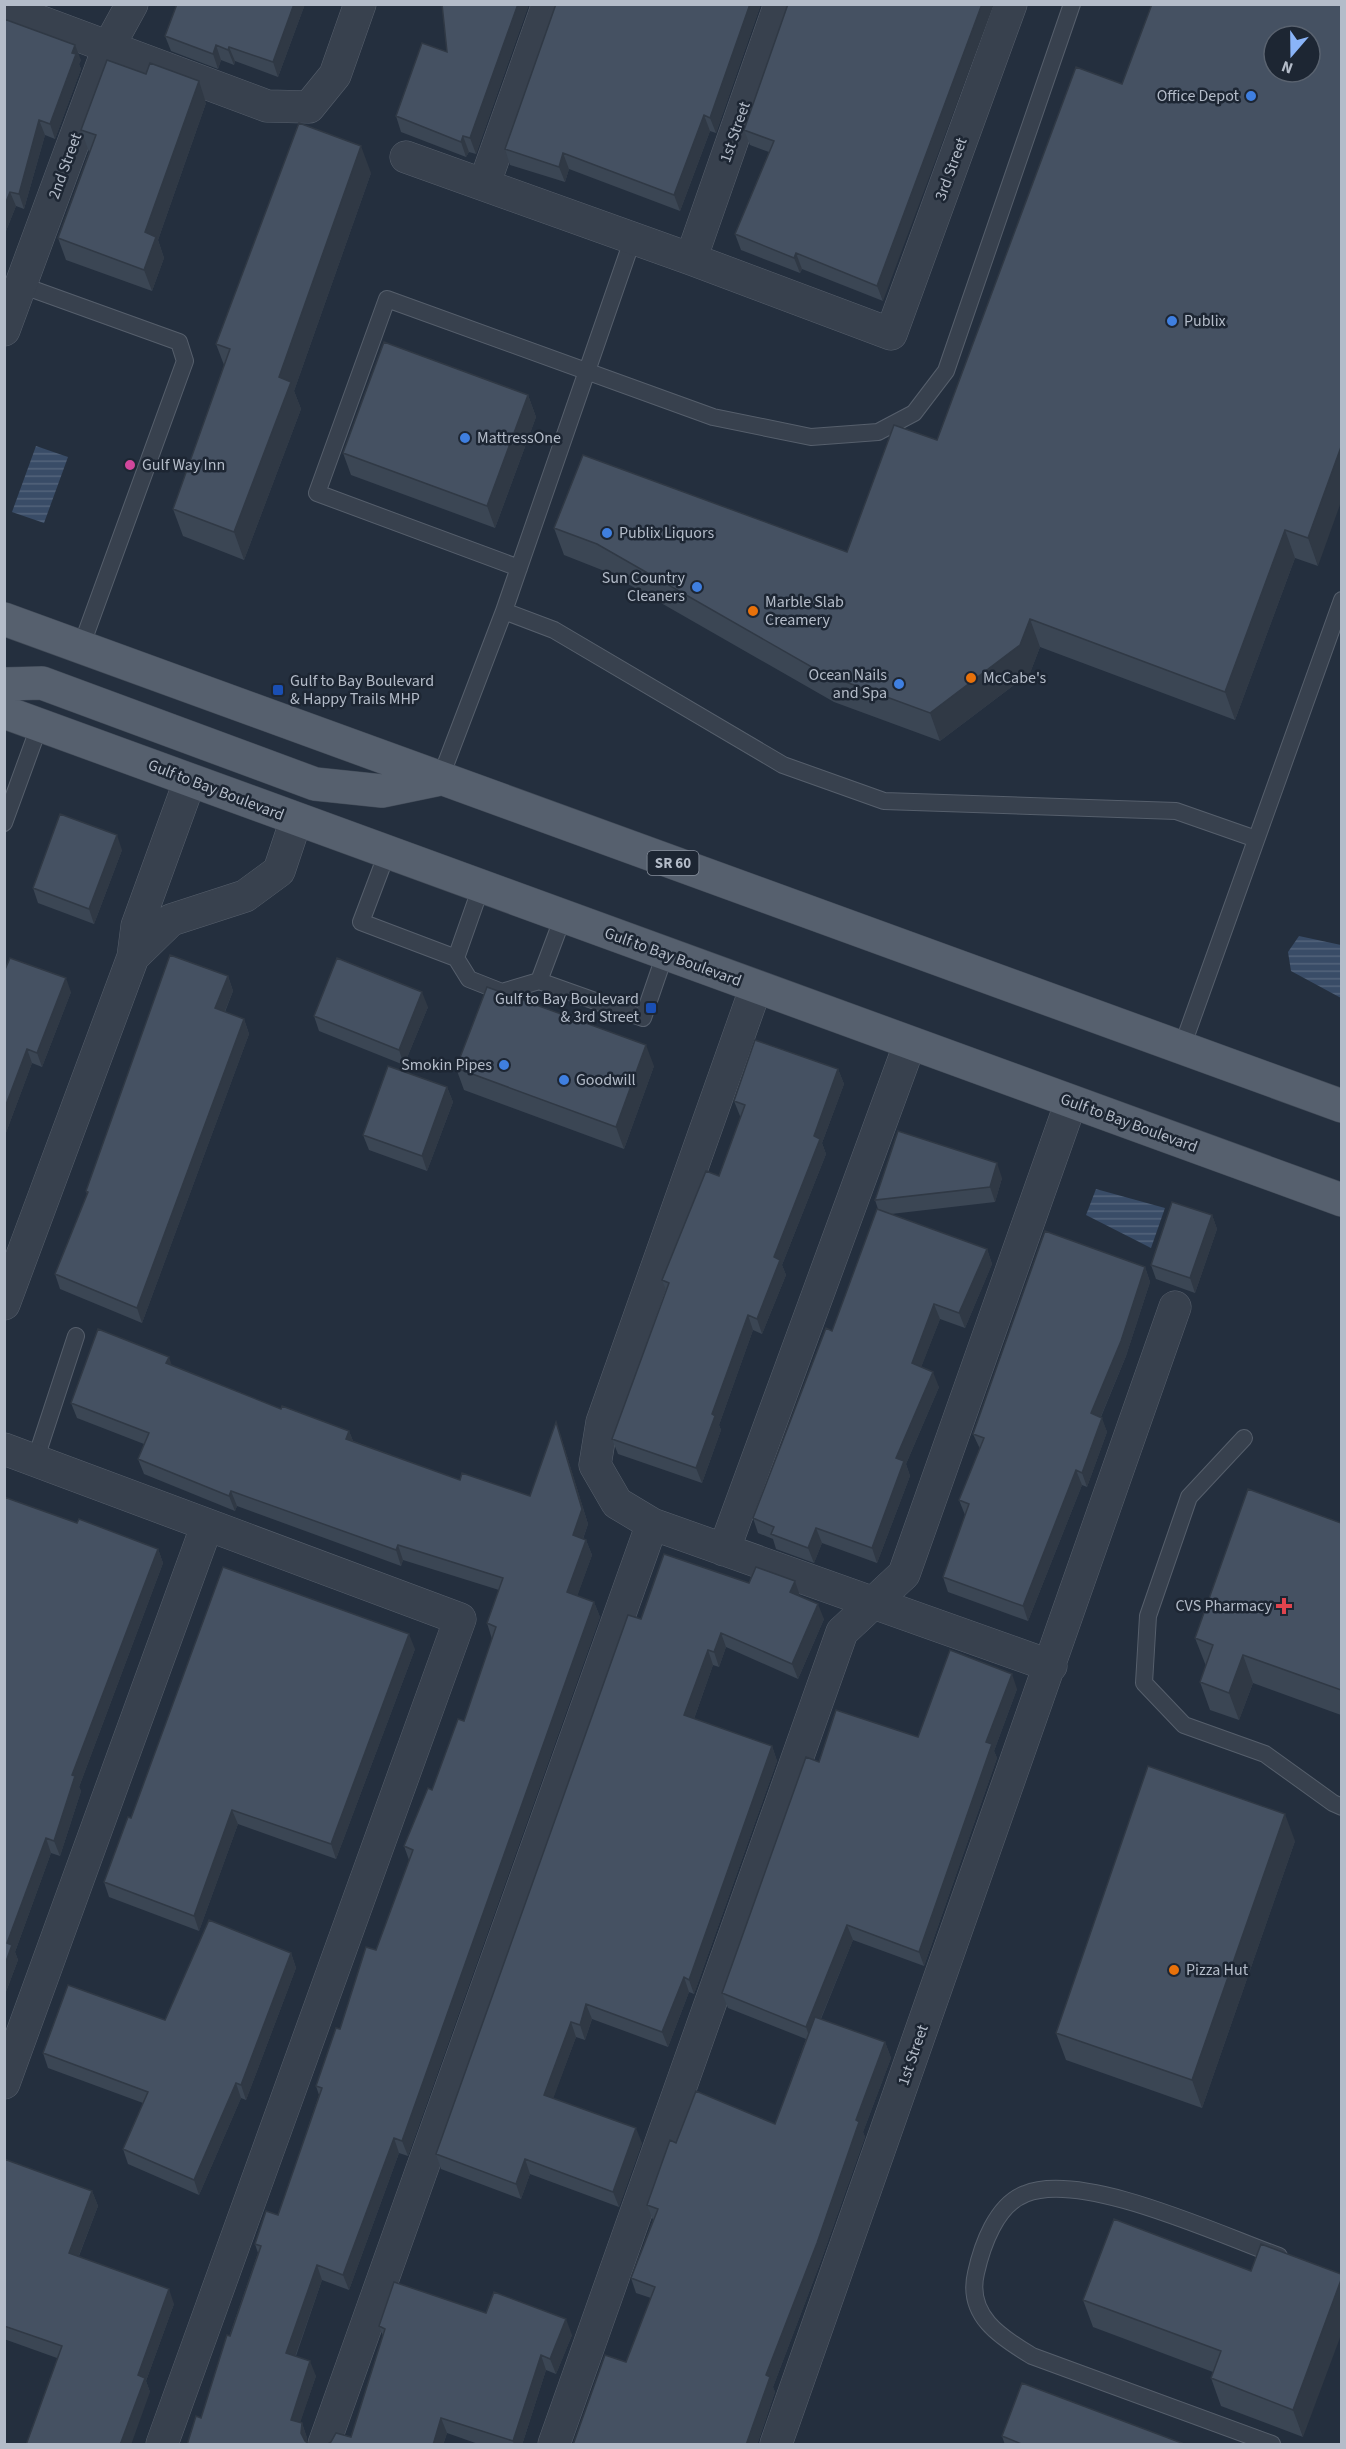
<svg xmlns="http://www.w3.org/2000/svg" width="1346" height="2449" viewBox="0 0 1346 2449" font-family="'Source Sans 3',sans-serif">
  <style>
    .water { fill: url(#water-rules) }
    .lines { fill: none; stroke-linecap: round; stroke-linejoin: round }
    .service-casing { stroke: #565f6c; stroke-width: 18 }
    .minor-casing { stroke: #565f6c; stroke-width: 33 }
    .primary-casing { stroke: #414a57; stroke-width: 34 }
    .service { stroke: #38414e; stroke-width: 16 }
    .minor { stroke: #38414e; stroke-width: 32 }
    .primary { stroke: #56606e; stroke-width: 33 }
    .wall { fill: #3b4654 }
    .shaded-wall { fill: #303945 }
    .building { fill: #455162; stroke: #303945; stroke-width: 1.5; fill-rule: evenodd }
    .shop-dot { fill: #3f7fe0; stroke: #1d2633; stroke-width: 2 }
    .hotel-dot { fill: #d1479c; stroke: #1d2633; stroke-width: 2 }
    .food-dot { fill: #e8710a; stroke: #1d2633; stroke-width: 2 }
    .transit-dot { fill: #1a4fb4; stroke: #1d2633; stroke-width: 2 }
    .health-dot { fill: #e0444e; stroke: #1d2633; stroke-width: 2 }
    .labels { text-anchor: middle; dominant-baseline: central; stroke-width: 5; stroke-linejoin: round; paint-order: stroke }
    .shield { fill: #1d2633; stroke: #878f9c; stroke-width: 1.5 }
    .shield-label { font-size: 15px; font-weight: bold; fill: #b4bcc9 }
    .poi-label { font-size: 16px; fill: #b4bcc9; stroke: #1d2633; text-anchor: start }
    .street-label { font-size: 16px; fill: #b4bcc9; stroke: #1d2633 }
  </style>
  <defs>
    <pattern id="water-rules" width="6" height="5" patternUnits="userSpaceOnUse" patternTransform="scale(1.5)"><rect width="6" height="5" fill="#394c67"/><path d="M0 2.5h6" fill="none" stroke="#53647b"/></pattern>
  </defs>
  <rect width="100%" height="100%" fill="#242f3e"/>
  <path class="water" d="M36 446 68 457 44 523 12 512Z
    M1299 936 1341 945V998L1291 971 1288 952Z
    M1096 1189 1165 1208 1151 1248 1086 1215Z"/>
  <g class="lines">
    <g class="service-casing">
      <path id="service" d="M21 285 179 342 185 361 81 647
        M519 568 317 493 387 299 713 417 811 437 878 432 914 413 946 371 1072 4
        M504 611 554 630 783 765 884 801 1176 811 1256 839
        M440 779 504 611 633 238
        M4 823 40 724
        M387 853 361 922 456 958 481 887
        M563 917 539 981 643 1018 665 954
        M456 958 469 979 502 992 539 981
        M1182 1047 1342 600
        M1244 1438 1189 1497 1148 1616 1144 1683 1184 1725 1265 1754 1333 1803 1342 1807
        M35 1461 76 1336
        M1272 2444 1032 2356C1000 2337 966 2315 976 2273 982 2246 996 2205 1025 2194 1082 2170 1220 2235 1279 2256"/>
    </g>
    <g class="minor-casing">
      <path id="minor" d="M4 8 267 106 309 107 335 75 360 4
        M406 157 691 259 891 334 1011 4
        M484 185 548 4
        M691 259 780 4
        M4 330 109 46 132 4
        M133 957 171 920 245 896 279 871 296 820
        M756 987 602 1422 595 1465 617 1503 652 1524 1051 1666
        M4 1304 133 957 137 926 190 780
        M4 1449 460 1619 162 2444
        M724 1550 910 1043
        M4 2083 207 1525
        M324 2444 652 1524
        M554 2444 842 1632 904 1574 1071 1102
        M776 2444 1175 1307"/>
    </g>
    <g class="primary-casing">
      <path id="primary" d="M4 619 1342 1106
        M4 684 42 683 315 784 382 791 440 779
        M4 712 1342 1200"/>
    </g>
    <use href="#service" class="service"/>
    <use href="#minor" class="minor"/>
    <use href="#primary" class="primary"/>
  </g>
  <path class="wall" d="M177 4H305L278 77 235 61 234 65 221 60 218 69 171 51 165 36Z
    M442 4H529L476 154 469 152 466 157 401 132 396 116 447 52Z
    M556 4H761L716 133 710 131 680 211 569 169 565 182 510 165 505 149Z
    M788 4 883 301 802 269 800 273 741 250 735 234 769 152 750 145 744 130Z
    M1152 4 1318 566 1295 558 1235 720 1040 647 1030 673 940 741 834 702 607 572 564 555 554 528 847 552 937 440 1122 84Z
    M4 14 7 20 81 60 79 64 81 69 55 139 45 135 24 209 16 206 4 236Z
    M206 103 158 240 164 258 152 291 66 260 58 238 89 152 81 130Z
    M371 173 294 391 301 409 244 560 183 536 173 509 224 365 216 344Z
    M528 395 536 417 495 528 351 475 343 453Z
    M122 850 94 924 38 903 33 888Z
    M4 972 71 992 42 1067 32 1063 4 1138Z
    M228 976 233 991 225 1012 244 1019 249 1034 142 1323 60 1289 55 1274 87 1194 86 1191Z
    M428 1007 404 1065 319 1031 314 1016Z
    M654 1066 624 1149 464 1090 456 1068Z
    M838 1069 844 1084 822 1143 826 1154 782 1265 786 1275 762 1334 753 1330 719 1425 721 1430 702 1483 618 1454 612 1439 666 1290 662 1280 719 1176 741 1116H740L734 1101Z
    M447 1087 453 1102 427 1171 369 1150 363 1135Z
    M1002 1178 995 1202 891 1214 987 1249 992 1264 965 1328 940 1319 921 1367 939 1387 906 1464 910 1476 877 1563 822 1543 814 1563 776 1549 773 1539 758 1533 753 1518 832 1331 878 1209 875 1200Z
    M1212 1215 1217 1229 1195 1293 1156 1279 1151 1265Z
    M1145 1267 1150 1282 1126 1356 1101 1417 1107 1432 1087 1487 1082 1485 1028 1621 948 1592 943 1577 965 1515 959 1500 980 1449 973 1434Z
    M172 1365 281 1409 349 1431 353 1441 460 1480 530 1496 556 1422 561 1437 588 1524 583 1539 586 1540 592 1555 577 1596 594 1602 600 1617 408 2156 399 2153 349 2290 322 2280 296 2356 316 2376 300 2422 302 2423 307 2438 201 2418 258 2253 255 2244 278 2215 319 2095 316 2086 340 2029 376 1950 409 1860 404 1846 432 1790 464 1721 492 1639 487 1623 499 1590 403 1560 401 1566 237 1506 235 1511 144 1474 138 1459 144 1444 77 1418 71 1403Z
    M4 1497 77 1523 158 1549 163 1563 79 1787 81 1791 60 1856 51 1853 15 1952 18 1960 4 1997Z
    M1341 1523V1715L1253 1683 1239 1720 1210 1710 1200 1682 1206 1666 1195 1638Z
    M749 1583 824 1619 798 1679 726 1647 719 1667 713 1665 694 1719 772 1746 777 1761 694 1994 689 1992 668 2047 592 2019 585 2040 576 2037 553 2098 642 2143 619 2207 530 2174 521 2199 441 2169 436 2154 641 1619Z
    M415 1649 336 1859 238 1824 199 1931 109 1897 104 1882 131 1818Z
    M1017 1689 994 1751 997 1758 924 1966 853 1940 821 2019 885 2042 891 2058 863 2132 865 2137 822 2258 773 2387 775 2392 757 2445H573L626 2362 651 2298 636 2293 631 2278 653 2220 647 2205 676 2143 775 2124 806 2039 728 2008 722 1993 819 1762 918 1737Z
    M1295 1841 1202 2108 1066 2060 1056 2033Z
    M291 1953 296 1968 246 2100 241 2098 199 2195 128 2164 123 2149 143 2103 48 2068 43 2053 165 2020Z
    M4 2159 92 2191 98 2206 79 2256 174 2304 146 2381 150 2392 57 2358 4 2339Z
    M1251 2271 1303 2437 1221 2406 1211 2378 1213 2372 1093 2327 1083 2300Z
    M486 2313 572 2335 556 2374 546 2370 522 2445H481L447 2433 443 2445H326L351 2437 383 2336 379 2326Z
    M1002 2436 1187 2445H1005Z"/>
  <path class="shaded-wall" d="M294 4H305L278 77 273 62Z
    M518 4H529L476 154 470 138Z
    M750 4H761L716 133 710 118Z
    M982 4H994L883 301 877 286Z
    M75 45 81 60 79 64 81 69 55 139 50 124Z
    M216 45 221 60 218 69 213 54Z
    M229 47 235 61 234 65 228 50Z
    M199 81 206 103 158 240 164 258 152 291 144 270 145 232Z
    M704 115 710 131 680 211 674 195Z
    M39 120 45 135 24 209 19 194Z
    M463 136 469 152 466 157 461 142Z
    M361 146 371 173 294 391 301 409 244 560 234 532 279 377Z
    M563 153 569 169 565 182 559 167Z
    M10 192 16 206 4 236V207Z
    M796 253 802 269 800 273 794 258Z
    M528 395 536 417 495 528 487 506Z
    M1341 447V502L1318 566 1308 538Z
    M1285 530 1295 558 1235 720 1225 692Z
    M1030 619 1040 647 1030 673 940 741 930 713Z
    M117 835 122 850 94 924 89 909Z
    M228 976 233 991 220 1023 215 1008Z
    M66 978 71 992 42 1067 37 1053Z
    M422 992 428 1007 404 1065 399 1050Z
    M244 1019 249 1034 142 1323 137 1308Z
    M646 1045 654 1066 624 1149 616 1127Z
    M27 1049 32 1063 4 1138V1110Z
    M838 1069 844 1084 822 1143 826 1154 782 1265 786 1275 762 1334 757 1319 774 1257 814 1136Z
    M447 1087 453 1102 427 1171 422 1156Z
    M997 1163 1002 1178 995 1202 990 1187Z
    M1212 1215 1217 1229 1195 1293 1190 1278Z
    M987 1249 992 1264 965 1328 959 1313Z
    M1145 1267 1150 1282 1126 1356 1096 1428 1091 1413Z
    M934 1304 940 1319 917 1378 912 1363Z
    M748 1315 753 1330 719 1425 721 1430 702 1483 696 1468 712 1414Z
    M169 1357 174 1372 166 1363Z
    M933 1372 939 1387 906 1464 910 1476 877 1563 872 1548 896 1458Z
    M1102 1418 1107 1432 1087 1487 1082 1473Z
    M556 1422 561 1437 588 1524 579 1550 573 1535Z
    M349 1431 355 1446 346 1439Z
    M1076 1470 1082 1485 1028 1621 1023 1606Z
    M231 1491 237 1506 235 1511 229 1496Z
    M816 1528 822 1543 814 1563 808 1548Z
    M586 1540 592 1555 573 1608 567 1592Z
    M398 1545 403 1560 401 1566 396 1550Z
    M158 1549 163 1563 79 1787 81 1791 60 1856 54 1841 72 1775Z
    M795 1581 800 1596 790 1592Z
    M594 1602 600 1617 408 2156 402 2141Z
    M818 1604 824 1619 798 1679 792 1664Z
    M721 1633 726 1647 719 1667 714 1652Z
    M409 1634 415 1649 336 1859 331 1844Z
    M708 1650 713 1665 690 1730 684 1715Z
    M1243 1655 1253 1683 1239 1720 1229 1693Z
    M1012 1674 1017 1689 994 1751 997 1758 924 1966 919 1952 986 1742Z
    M772 1746 777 1761 694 1994 689 1980Z
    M232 1810 238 1824 199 1931 194 1916Z
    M1285 1814 1295 1841 1202 2108 1192 2080Z
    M46 1838 51 1853 15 1952 18 1960 4 1997V1967L7 1943Z
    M847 1925 853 1940 811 2042 806 2027Z
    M291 1953 296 1968 246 2100 241 2085Z
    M684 1977 689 1992 668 2047 662 2032Z
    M586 2004 592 2019 585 2040 580 2025Z
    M571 2022 576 2037 549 2110 544 2095Z
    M885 2042 891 2058 863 2132 865 2137 822 2258 773 2387 775 2392 757 2445H746L766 2375 856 2120Z
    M236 2083 241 2098 199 2195 194 2180Z
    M636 2128 642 2143 619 2207 613 2192Z
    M394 2138 399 2153 349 2290 343 2275Z
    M525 2159 530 2174 521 2199 516 2184Z
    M92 2191 98 2206 74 2268 69 2253Z
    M317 2265 322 2280 291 2368 286 2353Z
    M1341 2280V2335L1303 2437 1293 2410Z
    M169 2289 174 2304 146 2381 150 2392 131 2445H120L138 2375Z
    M566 2319 572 2335 556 2374 550 2359Z
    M541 2355 546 2370 522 2445H514L513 2441Z
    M310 2361 316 2376 296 2435 291 2420Z
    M441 2418 447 2433 443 2445H433Z
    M302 2423 307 2438V2445L301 2433Z"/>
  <path class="building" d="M177 4H294L273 62 229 47 228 50 216 45 213 54 165 36Z
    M442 4H518L470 138 463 136 461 142 396 116 422 43 447 52Z
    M556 4H750L710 118 704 115 674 195 563 153 559 167 505 149Z
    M788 4H982L877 286 796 253 794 258 735 234 774 141 744 130Z
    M1152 4H1341V447L1308 538 1285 530 1225 692 1030 619 1020 645 930 713 824 674 597 544 554 528 583 455 847 552 894 425 937 440 1076 67 1122 84ZM1274 36H1310V72H1274Z
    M4 19 75 45 72 53 76 54 50 124 39 120 19 194 10 192 4 207Z
    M107 60 146 74 150 63 199 81 145 232 156 237 144 270 58 238 96 135 81 130Z
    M299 123 361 146 279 377 291 382 234 532 173 509 230 349 216 344Z
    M384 342 528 395 487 506 343 453Z
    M60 814 117 835 89 909 33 888Z
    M170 955 228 976 215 1008 244 1019 137 1308 55 1274 88 1192 86 1191Z
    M10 958 66 978 37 1053 27 1049 4 1110V972Z
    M337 958 422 992 399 1050 314 1016Z
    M487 987 646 1045 616 1127 456 1068Z
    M755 1040 838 1069 814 1136 820 1139 774 1257 780 1260 757 1319 748 1315 712 1414 715 1416 696 1468 612 1439 669 1283 662 1280 706 1171 719 1176 745 1105 734 1101Z
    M388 1066 447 1087 422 1156 363 1135Z
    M898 1131 997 1163 990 1187 875 1200Z
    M1172 1202 1212 1215 1190 1278 1151 1265Z
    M877 1209 987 1249 959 1313 934 1304 912 1363 933 1372 896 1458 904 1461 872 1548 816 1528 808 1548 771 1534 774 1527 753 1518 826 1328 832 1331Z
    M1045 1231 1145 1267 1121 1341 1091 1413 1102 1418 1082 1473 1076 1470 1023 1606 943 1577 969 1504 959 1500 984 1438 973 1434Z
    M98 1329 169 1357 166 1363 281 1409 282 1406 349 1431 346 1439 460 1480 462 1473 530 1496 556 1422 582 1509 573 1535 586 1540 567 1592 594 1602 402 2141 394 2138 343 2275 317 2265 286 2353 310 2361 291 2420 302 2423 301 2433 305 2441 310 2445H187L196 2416 201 2418 227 2335 230 2336 261 2246 255 2244 266 2211 278 2215 322 2088 316 2086 336 2028 340 2029 366 1947 376 1950 413 1850 404 1846 428 1788 432 1790 458 1719 464 1721 496 1627 487 1623 503 1578 398 1545 396 1550 231 1491 229 1496 138 1459 149 1433 71 1403Z
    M1248 1489 1341 1523V1690L1243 1655 1229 1693 1200 1682 1213 1645 1195 1638Z
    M4 1497 77 1523 79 1519 158 1549 72 1775 75 1776 54 1841 46 1838 7 1943 12 1945 4 1967Z
    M664 1554 749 1583 756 1567 795 1581 790 1592 818 1604 792 1664 721 1633 714 1652 708 1650 684 1715 772 1746 689 1980 684 1977 662 2032 586 2004 580 2025 571 2022 544 2095 636 2128 613 2192 525 2159 516 2184 436 2154 628 1615 641 1619Z
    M223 1567 409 1634 331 1844 232 1810 194 1916 104 1882 128 1817 131 1818Z
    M950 1650 1012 1674 986 1742 992 1744 919 1952 847 1925 806 2027 722 1993 806 1757 819 1762 836 1710 918 1737Z
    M1148 1766 1285 1814 1192 2080 1056 2033Z
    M209 1920 291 1953 241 2085 236 2083 194 2180 123 2149 148 2092 43 2053 68 1985 165 2020Z
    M815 2017 885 2042 856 2120 859 2122 817 2243 766 2375 770 2377 746 2445H573L605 2355 626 2362 655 2287 631 2278 658 2209 647 2205 670 2140 676 2143 696 2091 775 2124Z
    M4 2159 92 2191 69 2253 169 2289 138 2375 145 2378 120 2445H26L62 2346 4 2326Z
    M1114 2219 1251 2271 1261 2244 1341 2274V2280L1293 2410 1211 2378 1221 2351 1083 2300Z
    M394 2282 486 2313 494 2292 566 2319 550 2359 541 2355 513 2441 441 2418 433 2445H326L331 2442 336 2433 351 2437 385 2329 379 2326Z
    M1022 2383 1187 2445H1024L1002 2436Z"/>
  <g class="shop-dot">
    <circle cx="1251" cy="96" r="6"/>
    <circle cx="1172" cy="321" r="6"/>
    <circle cx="465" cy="438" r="6"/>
    <circle cx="607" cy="533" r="6"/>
    <circle cx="697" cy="587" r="6"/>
    <circle cx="899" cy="684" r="6"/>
    <circle cx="504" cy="1065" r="6"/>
    <circle cx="564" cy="1080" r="6"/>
  </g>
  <circle class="hotel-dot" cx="130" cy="465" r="6"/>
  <g class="food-dot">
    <circle cx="753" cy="611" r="6"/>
    <circle cx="971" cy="678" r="6"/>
    <circle cx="1174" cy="1970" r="6"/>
  </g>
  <g class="transit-dot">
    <rect x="272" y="684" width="12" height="12" rx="3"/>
    <rect x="645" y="1002" width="12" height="12" rx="3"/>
  </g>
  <path class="health-dot" d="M1281 1597h6v6h6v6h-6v6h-6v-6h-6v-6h6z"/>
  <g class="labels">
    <rect class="shield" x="647.5" y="851" width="51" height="24" rx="4.5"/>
    <g class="shield-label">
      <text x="673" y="863">SR 60</text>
    </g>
    <g class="poi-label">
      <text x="1239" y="96" text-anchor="end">Office Depot</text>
      <text x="1184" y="321">Publix</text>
      <text x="477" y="438">MattressOne</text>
      <text x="142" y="465">Gulf Way Inn</text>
      <text x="619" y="533">Publix Liquors</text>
      <text x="685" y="578" text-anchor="end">Sun Country<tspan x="685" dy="18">Cleaners</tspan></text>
      <text x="765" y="602">Marble Slab<tspan x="765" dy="18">Creamery</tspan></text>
      <text x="887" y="675" text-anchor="end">Ocean Nails<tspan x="887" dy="18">and Spa</tspan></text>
      <text x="983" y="678">McCabe's</text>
      <text x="290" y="681">Gulf to Bay Boulevard<tspan x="290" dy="18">&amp; Happy Trails MHP</tspan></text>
      <text x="639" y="999" text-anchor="end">Gulf to Bay Boulevard<tspan x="639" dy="18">&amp; 3rd Street</tspan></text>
      <text x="492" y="1065" text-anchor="end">Smokin Pipes</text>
      <text x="576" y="1080">Goodwill</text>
      <text x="1272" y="1606" text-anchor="end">CVS Pharmacy</text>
      <text x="1186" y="1970">Pizza Hut</text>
    </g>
    <g class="street-label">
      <text transform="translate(735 132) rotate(-71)">1st Street</text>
      <text transform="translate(65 166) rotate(-70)">2nd Street</text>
      <text transform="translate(951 169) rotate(-70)">3rd Street</text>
      <text transform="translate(216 790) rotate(21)">Gulf to Bay Boulevard</text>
      <text transform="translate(673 957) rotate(20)">Gulf to Bay Boulevard</text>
      <text transform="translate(1129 1123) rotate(20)">Gulf to Bay Boulevard</text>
      <text transform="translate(913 2055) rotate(-71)">1st Street</text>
    </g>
  </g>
  <rect width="1346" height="2449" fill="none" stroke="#b4bcc9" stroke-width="12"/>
  <g transform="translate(1292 54) rotate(200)"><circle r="28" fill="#1d2633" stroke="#59626f" stroke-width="1.5"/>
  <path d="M0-4.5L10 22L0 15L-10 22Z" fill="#8ab4f8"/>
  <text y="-9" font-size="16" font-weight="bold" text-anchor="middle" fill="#b4bcc9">N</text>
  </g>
</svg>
